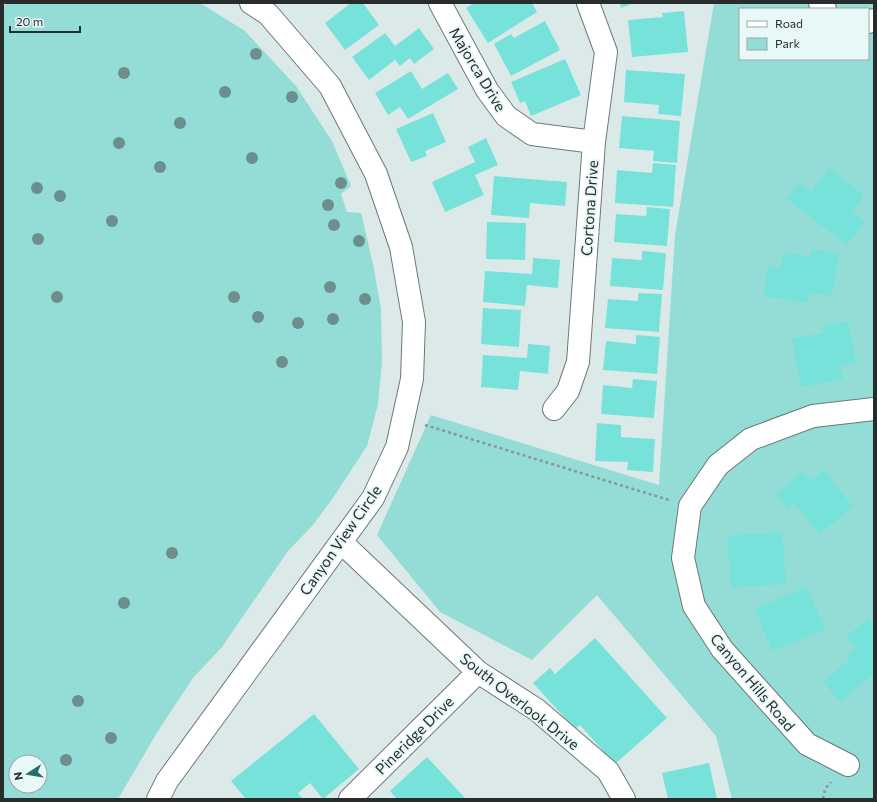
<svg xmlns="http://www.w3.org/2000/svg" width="877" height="802" viewBox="0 0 877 802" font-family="Commissioner,sans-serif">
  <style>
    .green { fill: #94dcd6; fill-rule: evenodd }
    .building { fill: #77e2da }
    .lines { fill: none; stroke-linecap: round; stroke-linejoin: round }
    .minor-casing { stroke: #6b7977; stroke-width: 24 }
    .path { stroke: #8b9695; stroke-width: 2.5; stroke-dasharray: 3 3; stroke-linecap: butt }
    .minor { stroke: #fff; stroke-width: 22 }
    .tree { fill: #6c8f8d }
    .labels { text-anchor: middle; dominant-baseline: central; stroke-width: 4; stroke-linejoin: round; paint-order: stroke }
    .street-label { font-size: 15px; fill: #272d2c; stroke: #e8f8f6 }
  </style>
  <rect width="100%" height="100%" fill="#dbeae9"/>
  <path class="green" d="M8 3H199L205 6 245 31 296 86 332 141 351 186 341 194 347 212 361 213 373 264 381 309 382 363 378 404 367 446 333 498 312 526 288 551 222 647 193 678 158 731 118 799H3V6ZM16 762H40V786H16Z
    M714 3H874V799H732L716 736 597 595 532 660 440 612 377 535 431 415 659 485 675 235ZM740 9H868V59H740Z"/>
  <path class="building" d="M351 3H363L379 25 345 50 325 23Z
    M474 3H532L537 12 488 43 466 8Z
    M620 3H633L621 8Z
    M684 11 688 52 632 57 628 20 663 17 662 13Z
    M545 21 560 50 511 76 494 44 511 34 514 38Z
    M419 28 434 49 414 64 410 58 400 66 395 60 369 80 352 57 385 33 395 46Z
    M565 59 581 95 531 116 525 101 520 103 511 82Z
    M626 70 685 74 681 116 658 114 659 105 624 102Z
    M411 71 422 89 448 73 458 89 408 119 400 107 388 115 375 93Z
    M433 113 446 142 425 151 427 156 411 162 396 129Z
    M622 116 680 121 677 163 653 161 654 151 619 148Z
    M486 138 498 165 475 175 484 195 445 212 432 182 475 162 468 147Z
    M653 163 676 165 673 207 615 203 617 170 652 173Z
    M829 168 864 195 852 211 865 222 847 245 787 199 799 183 811 192Z
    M494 176 567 182 565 206 530 203 529 218 491 215Z
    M647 207 670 209 667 246 614 242 616 214 646 216Z
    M487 222 526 223 525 260 486 259Z
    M812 249 839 254 832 296 810 292 808 303 763 296 768 266 780 269 783 252 810 257Z
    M642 251 666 253 663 290 610 286 612 258 642 260Z
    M533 258 560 260 558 288 527 285 525 306 483 302 485 271 532 274Z
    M638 293 662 294 659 332 605 328 608 299 638 301Z
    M483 308 521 310 519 347 481 344Z
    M848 321 856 363 840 366 843 379 801 387 792 339 823 333 822 326Z
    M636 335 660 337 657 374 603 370 606 341 636 344Z
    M528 344 550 346 548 374 520 371 518 390 481 387 483 355 527 358Z
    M633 379 657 381 654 418 601 414 603 385 632 388Z
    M597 423 621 425V437L655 439 653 472 627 470 628 462 595 461Z
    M824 470 853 507 819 534 794 502 788 508 776 493 803 472 810 481Z
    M782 532 786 584 731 588 727 536Z
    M807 587 825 630 772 651 755 608Z
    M868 618 874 626V673L841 702 823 682 850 659 847 655 855 648 846 637Z
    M595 638 667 718 615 764 580 725 575 729 533 683 550 668 555 674Z
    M314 714 359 769 323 799 310 783 298 793 303 799H246L231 781Z
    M427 757 466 799H397L390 791Z
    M709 763 717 799H668L662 773Z"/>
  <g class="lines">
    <g class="minor-casing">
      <path id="minor" d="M440 3 487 90 506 116 532 134 594 142
        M820 3 825 9
        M868 22 874 20
        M554 409 568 391 578 362 594 142 606 52 588 3
        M341 542 478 672 537 710 608 771 624 799
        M848 765 807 744 722 649 694 606 683 558 690 506 718 465 751 439 813 416 874 409
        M158 799 167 781 373 498 397 447 412 379 414 322 401 247 376 174 330 86 268 14 251 3
        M350 799 478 672"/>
    </g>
    <path class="path" d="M425 425 669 500
      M823 799 825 789 831 782"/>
    <use href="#minor" class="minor"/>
  </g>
  <g class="tree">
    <circle cx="256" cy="54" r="6"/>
    <circle cx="124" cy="73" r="6"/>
    <circle cx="225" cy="92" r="6"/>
    <circle cx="292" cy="97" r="6"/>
    <circle cx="180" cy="123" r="6"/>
    <circle cx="119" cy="143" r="6"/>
    <circle cx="252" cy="158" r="6"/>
    <circle cx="160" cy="167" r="6"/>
    <circle cx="341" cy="183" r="6"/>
    <circle cx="37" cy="188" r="6"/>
    <circle cx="60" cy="196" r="6"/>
    <circle cx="328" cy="205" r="6"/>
    <circle cx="112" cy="221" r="6"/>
    <circle cx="334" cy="225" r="6"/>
    <circle cx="38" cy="239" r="6"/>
    <circle cx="359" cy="241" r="6"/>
    <circle cx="330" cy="287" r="6"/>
    <circle cx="57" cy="297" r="6"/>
    <circle cx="234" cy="297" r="6"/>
    <circle cx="365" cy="299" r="6"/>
    <circle cx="258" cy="317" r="6"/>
    <circle cx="333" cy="319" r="6"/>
    <circle cx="298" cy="323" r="6"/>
    <circle cx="282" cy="362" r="6"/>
    <circle cx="172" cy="553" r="6"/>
    <circle cx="124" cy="603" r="6"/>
    <circle cx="78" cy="701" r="6"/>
    <circle cx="111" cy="738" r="6"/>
    <circle cx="66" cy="760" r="6"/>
  </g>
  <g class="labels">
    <g class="street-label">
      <text transform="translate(478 69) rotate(59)">Majorca Drive</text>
      <text transform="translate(589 208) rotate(-86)">Cortona Drive</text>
      <text transform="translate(340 540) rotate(-55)">Canyon View Circle</text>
      <text transform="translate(753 682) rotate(50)">Canyon Hills Road</text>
      <text transform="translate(520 701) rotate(38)">South Overlook Drive</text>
      <text transform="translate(414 735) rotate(-45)">Pineridge Drive</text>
    </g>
  </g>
  <rect width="877" height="802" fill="none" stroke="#272d2c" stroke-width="8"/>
  <rect x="739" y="8" width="130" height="52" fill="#e8f8f6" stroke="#9ba7a5"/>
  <rect x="747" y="21" width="20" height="6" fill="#ffffff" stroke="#9ba7a5"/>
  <text x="775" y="28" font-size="12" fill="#272d2c">Road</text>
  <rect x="747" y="38" width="20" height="12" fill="#94dcd6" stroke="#9ba7a5"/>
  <text x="775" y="48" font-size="12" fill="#272d2c">Park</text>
  <g transform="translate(28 774) rotate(258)"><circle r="19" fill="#e8f8f6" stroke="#9ba7a5"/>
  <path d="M0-3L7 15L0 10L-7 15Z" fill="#256f6a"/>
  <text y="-6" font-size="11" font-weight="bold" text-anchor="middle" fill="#272d2c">N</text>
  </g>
  <path d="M10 26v6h70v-6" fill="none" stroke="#272d2c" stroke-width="2"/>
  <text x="16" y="26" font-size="12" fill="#272d2c" stroke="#e8f8f6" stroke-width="3" paint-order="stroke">20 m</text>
</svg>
